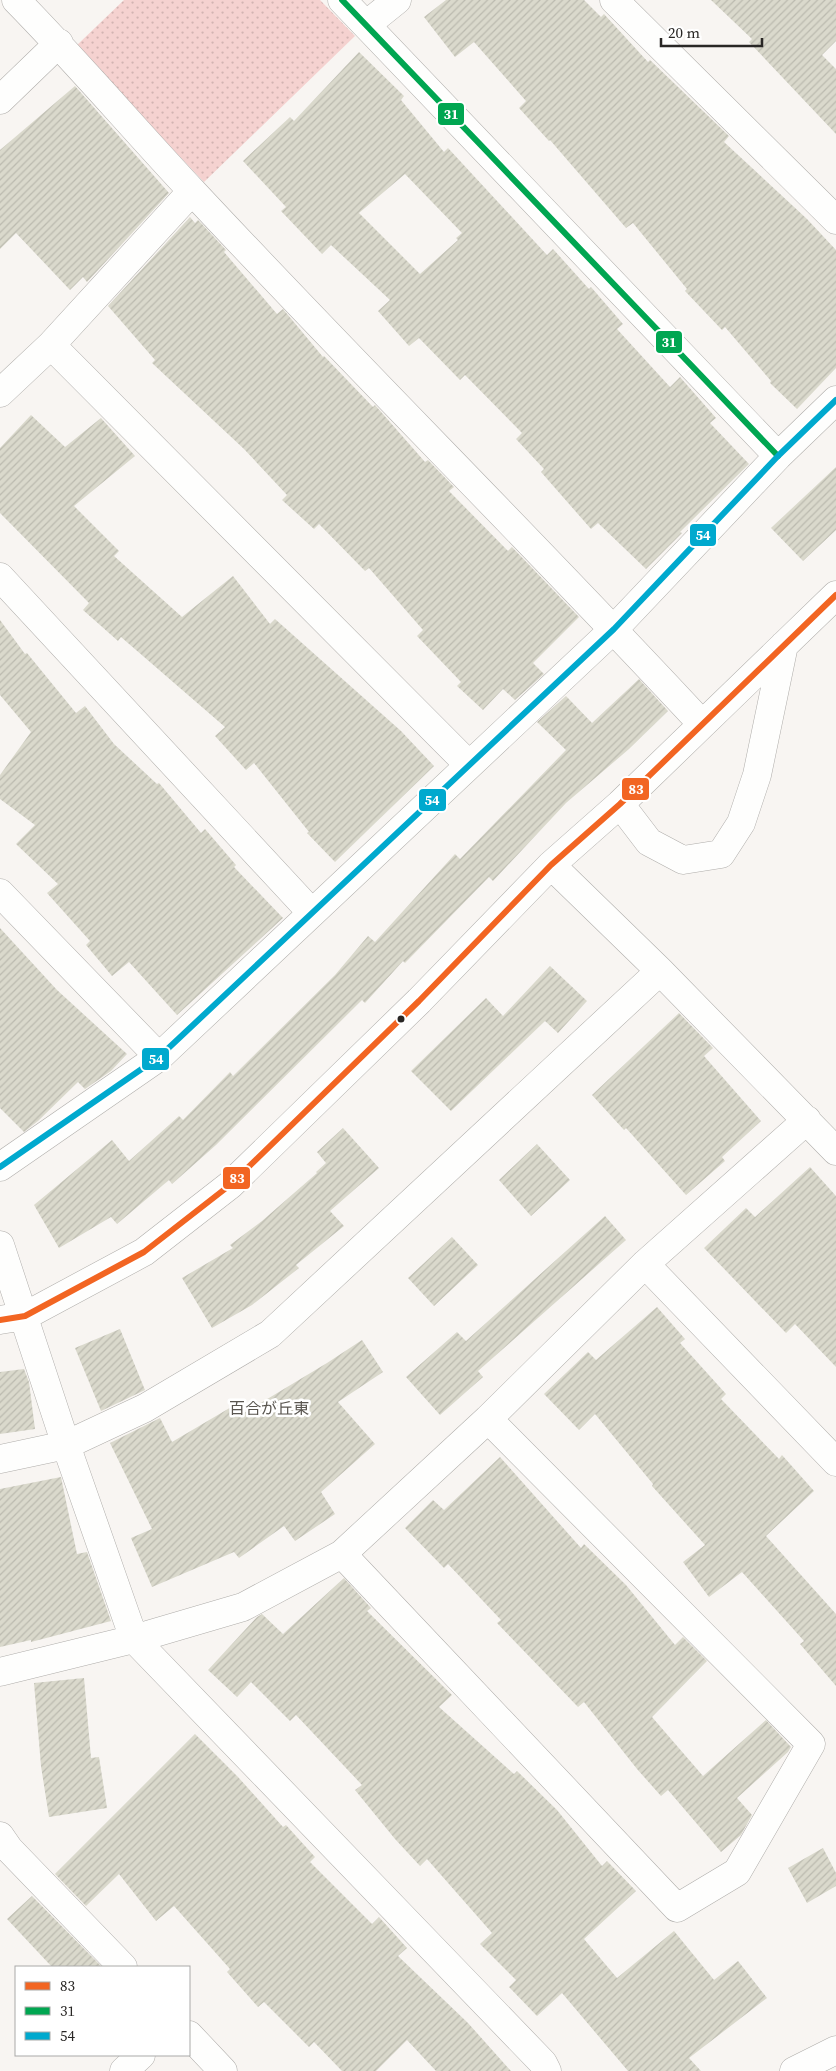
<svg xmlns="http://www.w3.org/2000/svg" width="836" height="2071" viewBox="0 0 836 2071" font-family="'Source Serif 4','Noto Sans JP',serif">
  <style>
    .park { fill: url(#park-dots) }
    .building { fill: url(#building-hatch); fill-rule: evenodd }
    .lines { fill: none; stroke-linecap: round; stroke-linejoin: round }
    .street-casing { stroke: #afadaa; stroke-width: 29 }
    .street { stroke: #fefefd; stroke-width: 28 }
    .bus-1-casing { stroke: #fff; stroke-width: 10 }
    .bus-2-casing { stroke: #fff; stroke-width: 10 }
    .bus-3-casing { stroke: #fff; stroke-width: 10 }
    .bus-1 { stroke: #f26522; stroke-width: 6 }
    .bus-2 { stroke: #00a651; stroke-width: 6 }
    .bus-3 { stroke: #00a9ce; stroke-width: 6 }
    .bus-dot { fill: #292725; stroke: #fff; stroke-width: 2 }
    .labels { text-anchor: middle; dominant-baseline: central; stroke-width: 5; stroke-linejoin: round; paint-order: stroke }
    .quarter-label { font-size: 16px; fill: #5a5650; stroke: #fff }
    .line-badge { stroke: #fff; stroke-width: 2 }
    .badge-label { font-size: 14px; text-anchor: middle; font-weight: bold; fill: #fff }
  </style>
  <defs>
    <pattern id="park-dots" width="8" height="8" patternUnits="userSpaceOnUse" patternTransform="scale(1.25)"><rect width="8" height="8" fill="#f5d2d0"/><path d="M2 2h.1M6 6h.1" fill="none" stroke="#d2b4b2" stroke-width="1.8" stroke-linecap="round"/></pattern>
    <pattern id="building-hatch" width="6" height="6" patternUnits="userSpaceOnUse" patternTransform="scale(1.25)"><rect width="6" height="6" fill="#dad9cc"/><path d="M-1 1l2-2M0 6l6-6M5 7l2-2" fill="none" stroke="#bbbaaf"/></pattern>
  </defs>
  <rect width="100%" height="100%" fill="#f8f5f2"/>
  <path class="park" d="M124 0H320L355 36 204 182 75 47Z"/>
  <path class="building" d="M446 0H584L601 17 604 14 648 62 650 60 729 136 724 142 807 219 836 250V368L797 409 770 383 771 381 725 327 722 330 685 291 687 289 633 223 626 228 550 140 549 141 519 108 526 101 474 42 455 57 424 17Z
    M711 0H836V41L822 55 836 69V134L749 42 752 39Z
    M359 52 404 96 401 100 444 152 448 148 547 255 553 249 589 289 591 287 623 324 617 329 670 387 680 377 716 418 710 423 749 464 680 532 682 533 646 569 598 523 591 529 541 472 544 469 516 439 522 433 465 375 460 380 419 338 409 346 378 311 390 300 331 245 322 254 281 211 286 207 243 161 290 117 294 121ZM405 174 462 233 456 238 458 240 420 274 359 213Z
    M75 86 169 193 87 282 83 277 70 290 16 233 0 249V150Z
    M190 217 195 223 198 220 201 223 226 250 224 252 277 314 283 309 323 357 324 356 373 407 375 405 425 462 428 460 453 486 454 487 449 491 508 551 512 547 579 617 533 663 544 674 515 700 503 689 483 710 457 686 461 682 417 636 423 630 369 568 365 571 319 524 314 529 282 500 287 495 244 449 152 363 155 360 108 306Z
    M31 415 65 447 101 418 135 456 74 506 119 551 114 556 182 617 233 576 270 624 275 619 401 731 434 766 335 862 307 833 309 832 254 763 246 770 215 736 225 727 121 637 118 641 83 610 89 603 0 513V448Z
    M836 467V530L803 561 771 528Z
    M0 620 25 654 27 653 76 713 85 706 114 744 157 784 159 783 201 833 205 829 236 865 234 867 283 918 177 1015 129 962 112 976 86 945 90 941 47 893 58 884 16 844 35 825 0 799V775L31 732 0 695Z
    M639 679 668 711 629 749 566 803 493 881 489 877 405 963 403 961 365 1003 362 1000 216 1145 172 1184 169 1180 117 1224 111 1217 59 1248 34 1205 112 1140 129 1161 179 1116 183 1120 230 1072 233 1076 335 975 368 936 375 942 455 854 460 859 566 750 537 722 566 696 592 723Z
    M0 928 57 990 127 1054 111 1071 85 1089 78 1082 38 1121 24 1132 0 1108Z
    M550 966 587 1001 558 1033 545 1021 451 1111 411 1071 486 998 503 1016Z
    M679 1013 713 1048 704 1056 761 1121 722 1157 725 1161 686 1195 626 1128 624 1130 592 1095Z
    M343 1128 379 1168 330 1211 344 1226 296 1265 299 1268 252 1305 212 1328 182 1278 233 1248 230 1245 262 1221 317 1173 316 1172 326 1163 317 1152Z
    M537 1144 570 1180 531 1216 499 1180Z
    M810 1167 836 1196V1367L795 1324 786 1333 704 1248 746 1208 755 1217Z
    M605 1216 626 1240 478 1371 483 1377 440 1415 406 1377 457 1332 466 1341Z
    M452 1237 478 1265 434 1306 408 1278Z
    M657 1307 685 1339 680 1343 726 1394 721 1399 779 1459 782 1455 814 1491 766 1536 836 1614V1686L800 1644 804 1641 742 1572 709 1597 683 1562 705 1545 652 1486 653 1484 595 1414 579 1430 544 1394 588 1352 596 1360Z
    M120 1329 145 1390 101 1411 75 1348Z
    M362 1340 383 1372 338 1402 375 1444 321 1492 335 1514 295 1541 284 1526 239 1558 234 1552 152 1587 131 1538 152 1529 110 1443 160 1418 172 1442 233 1406 239 1416 327 1363Z
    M24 1369 29 1382 35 1429 0 1434V1372Z
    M500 1457 581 1548 584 1544 626 1585 675 1645 683 1637 707 1661 652 1717 703 1776 766 1720 791 1747 788 1752 737 1798 752 1815 741 1835 721 1852 668 1790 661 1796 637 1769 584 1702 578 1707 497 1623 501 1620 448 1564 444 1568 405 1528 433 1500 444 1510Z
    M61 1477 77 1554 87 1552 111 1621 31 1642V1640L0 1647V1489Z
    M344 1578 371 1608 367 1611 452 1695 439 1707 514 1774 517 1771 557 1810 602 1866 607 1861 636 1891 584 1939 617 1978 674 1931 714 1980 738 1961 767 1998 689 2058 701 2071H628L562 1993 537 2016 509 1987 516 1980 480 1944 492 1933 427 1859 420 1866 395 1839 355 1790 362 1785 296 1715 290 1721 251 1682 237 1697 208 1670 257 1617 262 1614 283 1634Z
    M84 1678 91 1758 99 1757 107 1808 49 1817 41 1766 34 1683Z
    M195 1734 238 1777 283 1827 286 1825 315 1857 310 1862 372 1924 379 1917 407 1948 398 1956 468 2023 511 2071H436L407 2040 376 2071H342L314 2042 309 2047 264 2002 258 2007 227 1972 230 1969 174 1906 156 1921 119 1874 86 1906 55 1874Z
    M823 1848 836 1873V1886L807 1903 788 1868Z
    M32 1896 102 1967H52L7 1919Z"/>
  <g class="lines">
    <g class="street-casing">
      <path id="street" d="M16 0C77 62 133 128 193 192 360 371 535 544 702 724
        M342 0 778 456
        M614 0 836 220
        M366 25 397 0
        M0 100 59 43
        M51 345 468 764
        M0 393 51 345 192 191
        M0 577 312 913
        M620 804 649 842 683 860 721 854 741 823 757 775 784 645
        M551 865 660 971 836 1151
        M0 893 159 1057
        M0 1167 159 1057 614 629 778 456 836 400
        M0 1245 66 1445 134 1639 543 2063 547 2071
        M645 1264 836 1462
        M0 1320 25 1316 144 1252 230 1185 419 1001 551 865 620 804 836 595
        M0 1459 66 1445 145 1408 270 1334 660 971
        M342 1554 677 1908 737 1872 811 1744 488 1419
        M0 1672 134 1639 243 1607 342 1554 488 1419 645 1264 807 1120
        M0 1836 9 1849 123 1967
        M189 2035 223 2071
        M124 2071 141 2055
        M794 2071 836 2050"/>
    </g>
    <use href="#street" class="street"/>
    <g class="bus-1-casing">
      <path id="bus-1" d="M0 1320 25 1316 144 1252 230 1185 419 1001 551 865 620 804 836 595"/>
    </g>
    <g class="bus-2-casing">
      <path id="bus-2" d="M342 0 778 456"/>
    </g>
    <g class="bus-3-casing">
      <path id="bus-3" d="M0 1167 159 1057 614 629 778 456 836 400"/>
    </g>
    <use href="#bus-1" class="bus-1"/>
    <use href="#bus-2" class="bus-2"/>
    <use href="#bus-3" class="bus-3"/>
  </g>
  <circle class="bus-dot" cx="401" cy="1019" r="4.5"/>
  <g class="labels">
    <g class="quarter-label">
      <text x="269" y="1408">百合が丘東</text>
    </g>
  </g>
  <g class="line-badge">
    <rect x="437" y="102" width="28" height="24" rx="5" fill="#00a651"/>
    <rect x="655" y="330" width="28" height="24" rx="5" fill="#00a651"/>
    <rect x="689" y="523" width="28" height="24" rx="5" fill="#00a9ce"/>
    <rect x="621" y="777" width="29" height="24" rx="5" fill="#f26522"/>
    <rect x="418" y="788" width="29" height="24" rx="5" fill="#00a9ce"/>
    <rect x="141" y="1047" width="29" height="24" rx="5" fill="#00a9ce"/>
    <rect x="222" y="1166" width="29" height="24" rx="5" fill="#f26522"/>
  </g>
  <g class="badge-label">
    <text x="451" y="119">31</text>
    <text x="669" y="347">31</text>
    <text x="703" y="540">54</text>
    <text x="636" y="794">83</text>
    <text x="432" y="805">54</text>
    <text x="156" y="1064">54</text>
    <text x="237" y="1183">83</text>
  </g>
  <rect x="15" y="1966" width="175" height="90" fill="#ffffff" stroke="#a9a9a8"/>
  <rect x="25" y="1982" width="25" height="8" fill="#f26522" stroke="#a9a9a8"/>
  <text x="60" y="1991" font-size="15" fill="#292725">83</text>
  <rect x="25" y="2007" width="25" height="8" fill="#00a651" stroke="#a9a9a8"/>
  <text x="60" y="2016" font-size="15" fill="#292725">31</text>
  <rect x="25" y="2032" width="25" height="8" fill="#00a9ce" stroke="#a9a9a8"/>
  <text x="60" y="2041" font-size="15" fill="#292725">54</text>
  <path d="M661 38v8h101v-8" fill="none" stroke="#292725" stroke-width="2.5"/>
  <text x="668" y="38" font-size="15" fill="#292725" stroke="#ffffff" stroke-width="4" paint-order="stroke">20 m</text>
</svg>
